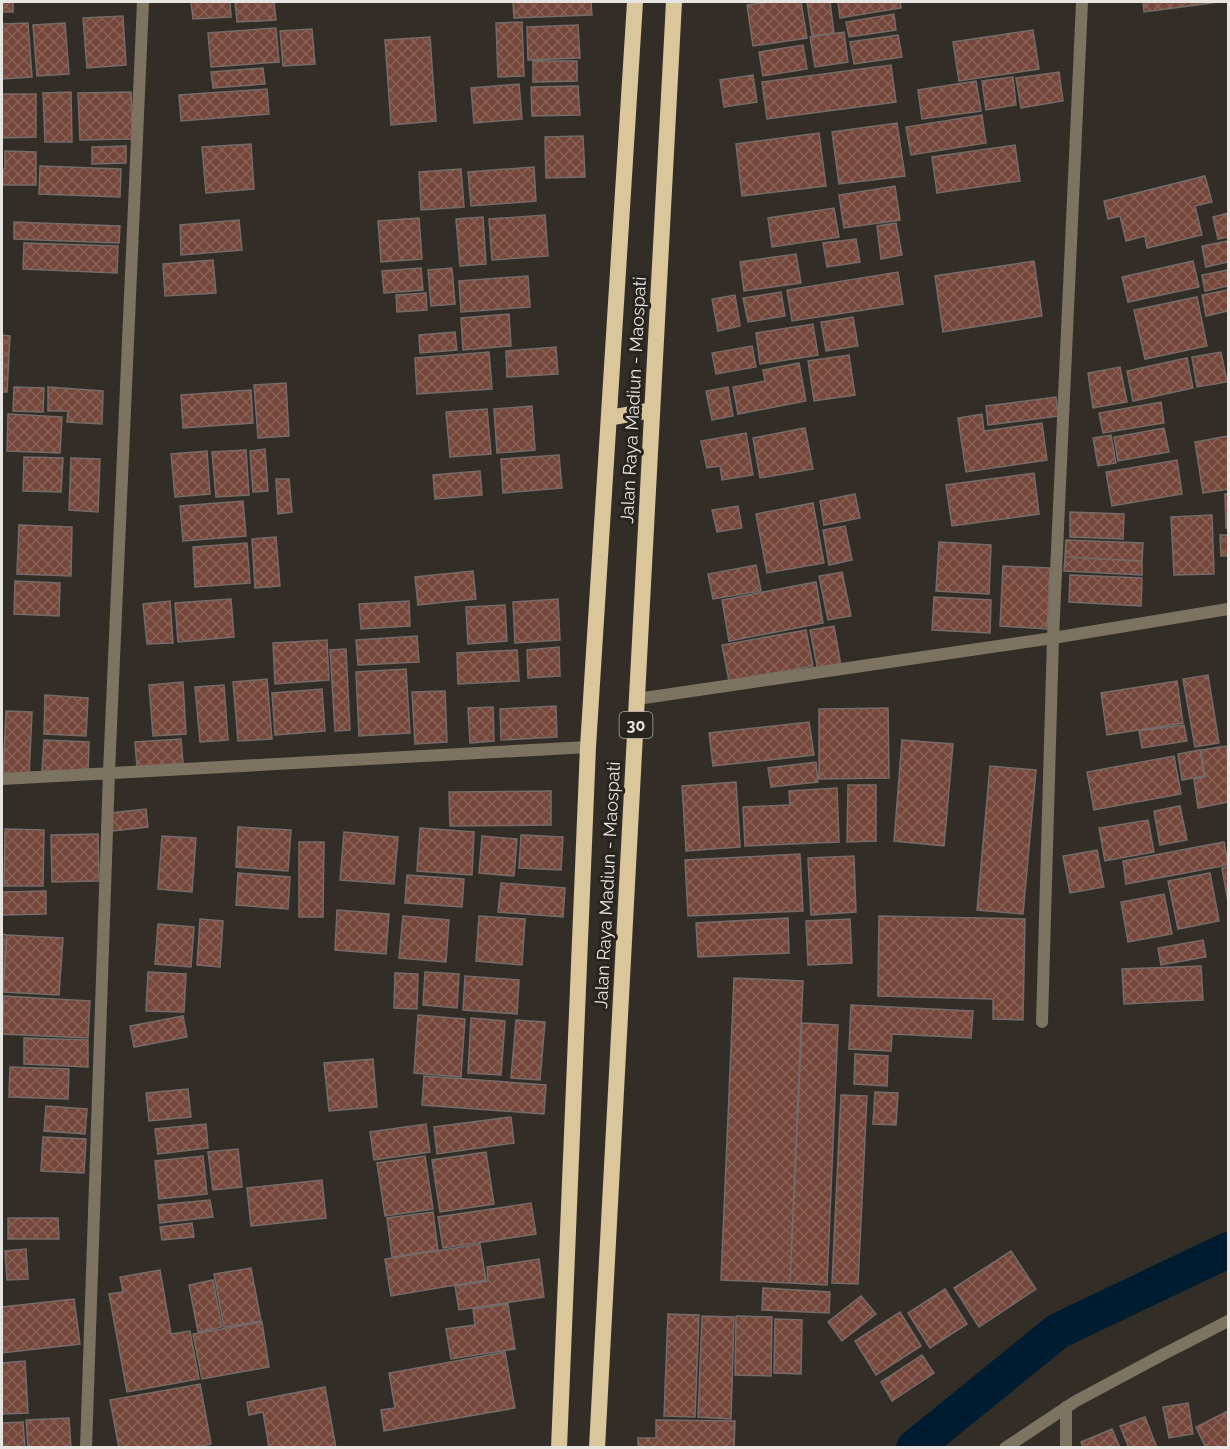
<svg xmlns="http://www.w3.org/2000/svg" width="1230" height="1449" viewBox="0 0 1230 1449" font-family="Raleway,sans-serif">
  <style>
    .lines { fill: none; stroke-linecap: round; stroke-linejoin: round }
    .canal { stroke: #001c30; stroke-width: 36 }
    .building { fill: url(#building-cross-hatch); stroke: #756b68; stroke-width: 1.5 }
    .minor { stroke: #7c7460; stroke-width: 12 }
    .tertiary { stroke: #7c7460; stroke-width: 12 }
    .trunk { stroke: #d9c69a; stroke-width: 16 }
    .labels { text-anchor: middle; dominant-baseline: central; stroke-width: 6; stroke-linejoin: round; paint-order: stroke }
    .shield { fill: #28241e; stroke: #aeaba6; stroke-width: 1.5 }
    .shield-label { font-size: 16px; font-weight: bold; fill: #e7e5e1 }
    .street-label { font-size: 18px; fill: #e7e5e1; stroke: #28241e }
  </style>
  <defs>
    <pattern id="building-cross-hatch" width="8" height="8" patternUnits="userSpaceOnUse" patternTransform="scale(1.5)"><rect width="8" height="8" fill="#75473b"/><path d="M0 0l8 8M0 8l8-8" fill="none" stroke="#896157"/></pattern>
  </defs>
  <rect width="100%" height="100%" fill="#322e27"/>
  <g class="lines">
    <path class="canal" d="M914 1448 1058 1331 1228 1250"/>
  </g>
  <path class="building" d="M2 2H13V12H2Z
    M191 2H230L231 17 193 19Z
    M235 2H274L276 20 237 22Z
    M513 2H591L592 15 514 18Z
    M769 2H801L807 38 753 46 747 5Z
    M807 2H830L834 33 812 36Z
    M838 2H900L901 8 840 18Z
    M1143 2H1219L1144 12Z
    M894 14 896 30 849 37 846 22Z
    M123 16 126 65 87 68 83 18Z
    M522 22 524 76 498 77 496 23Z
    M28 23 32 77 2 79V24Z
    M65 23 69 74 37 76 33 25Z
    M578 25 580 58 528 60 527 27Z
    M276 28 279 62 211 67 208 33Z
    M312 29 315 64 283 66 280 31Z
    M1033 30 1039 69 959 81 953 42Z
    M844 32 848 62 815 67 810 37Z
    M898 35 902 57 854 64 850 42Z
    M430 37 436 121 391 125 385 40Z
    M803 45 807 69 763 76 759 52Z
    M533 61H577V81L533 82Z
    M891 65 896 102 767 119 762 82Z
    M263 68 265 84 213 88 211 72Z
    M1059 72 1063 101 1021 108 1016 78Z
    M753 75 757 102 724 107 720 80Z
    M1013 77 1016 105 986 110 982 81Z
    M976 81 981 111 922 119 918 90Z
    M519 84 522 119 474 123 471 88Z
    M578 86 580 115 532 116 531 87Z
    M267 89 269 114 181 121 179 95Z
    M71 92 72 142H45L43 93Z
    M131 92 133 139 80 140 78 93Z
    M2 94H36V137L2 138Z
    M982 115 986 143 911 155 906 127Z
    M897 123 905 176 839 184 832 132Z
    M819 133 826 186 742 196 736 144Z
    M583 136 585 177 546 178 545 137Z
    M251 144 254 189 206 193 202 147Z
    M1015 145 1020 181 937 193 932 157Z
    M126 146V163L92 164V147Z
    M5 151 36 152V185H2V169H5Z
    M40 166 121 169 120 197 39 194Z
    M534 167 536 201 471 206 468 172Z
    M461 169 464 207 421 210 419 172Z
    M1205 176 1212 202 1195 206 1202 235 1147 248 1145 236 1126 241 1120 216 1108 219 1104 201Z
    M895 186 900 220 844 228 839 195Z
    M834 208 839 237 772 247 768 218Z
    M1228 213V237L1218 239 1213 217Z
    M545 215 548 256 492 260 489 219Z
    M483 217 486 264 460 266 456 219Z
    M419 218 422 259 381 262 378 221Z
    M239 220 242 250 181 255 180 225Z
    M14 222 120 226 119 243 14 239Z
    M896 223 902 255 881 259 877 226Z
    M856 239 860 262 827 267 823 243Z
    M1228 241V262L1206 267 1202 246Z
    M24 243 118 246 117 273 23 269Z
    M796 254 801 283 744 291 740 262Z
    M213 260 216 293 165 296 163 264Z
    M1034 261 1042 316 943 332 935 276Z
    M1193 261 1199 287 1128 302 1122 277Z
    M421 268 423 290 384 293 382 271Z
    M452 268 455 304 431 306 428 270Z
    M1228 270V286L1205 291 1202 275Z
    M898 272 903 304 792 321 787 290Z
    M528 276 530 307 461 312 459 281Z
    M1228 290V311L1206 316 1202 295Z
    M781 292 785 316 748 322 743 298Z
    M426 293 427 310 397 312 396 295Z
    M735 295 740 326 718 331 712 299Z
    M1197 297 1207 346 1145 359 1134 310Z
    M509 314 511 346 463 350 461 318Z
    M853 317 858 346 826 351 821 322Z
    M813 324 818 355 760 364 756 333Z
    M455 332 457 350 420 353 419 335Z
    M2 335 10 336 7 392H2Z
    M752 346 756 367 716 374 712 353Z
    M556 347 558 374 507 377 506 351Z
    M489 352 492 389 417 394 415 358Z
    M1221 352 1227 382 1197 387 1192 357Z
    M849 355 855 395 814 401 808 361Z
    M1187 358 1193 388 1133 401 1127 371Z
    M799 363 806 401 738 414 733 387 765 381 763 370Z
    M1120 367 1127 402 1093 408 1088 373Z
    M286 383 289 436 258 438 254 385Z
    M14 387 44 388 43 412 13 411Z
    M48 387 103 391 102 424 67 422 68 411H48Z
    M728 387 733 416 712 420 706 391Z
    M251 390 253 423 183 428 181 395Z
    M1056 397 1058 416 988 425 986 406Z
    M1161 402 1164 423 1103 433 1099 413Z
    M532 406 535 450 497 453 494 409Z
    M487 409 491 454 450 457 446 412Z
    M8 414 62 417 60 453 7 451Z
    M982 414 984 431 1042 423 1047 460 966 472 958 418Z
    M805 428 813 469 760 478 753 438Z
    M1164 428 1169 452 1118 461 1114 437Z
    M746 433 753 475 722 480 720 466 707 468 701 441Z
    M1111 435 1116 463 1098 466 1093 438Z
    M1228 436V489L1203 493 1195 442Z
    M265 449 268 491 253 492 250 451Z
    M246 450 249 495 216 497 212 452Z
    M207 451 210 494 175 497 171 454Z
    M559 455 562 488 503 493 501 459Z
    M24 457 63 458 61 492 23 491Z
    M71 458 100 459 98 512 69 510Z
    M1177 460 1182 494 1112 506 1106 472Z
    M480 471 482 495 435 499 433 475Z
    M1034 473 1039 514 952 526 946 485Z
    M276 479H289L292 512 278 514Z
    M855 494 860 518 824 525 820 501Z
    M1225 494H1228V528H1226Z
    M243 501 246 536 183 541 180 506Z
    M813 503 824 563 767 573 756 514Z
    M738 506 742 528 717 532 712 510Z
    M1070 512 1124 514 1123 539 1070 537Z
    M1212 515 1214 574 1174 575 1171 517Z
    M19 525 72 527 71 576 17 574Z
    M845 526 852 560 829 565 823 530Z
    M1220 535H1228V556H1221Z
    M276 537 280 586 255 588 252 539Z
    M1066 540 1143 543 1142 561 1065 557Z
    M939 542 991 545 989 594 936 591Z
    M247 543 250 583 195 587 193 547Z
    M1065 557 1142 561V575L1064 571Z
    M756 565 761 591 713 599 708 574Z
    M1003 566 1050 568 1047 629 1000 626Z
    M473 571 476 599 418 605 415 577Z
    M842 572 851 616 828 620 819 576Z
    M1070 575 1142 578 1141 606 1069 602Z
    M15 581 60 583 59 616 14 614Z
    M816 582 823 623 729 641 722 600Z
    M934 597 991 600 990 633 932 630Z
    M231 599 234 637 178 642 175 603Z
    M558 599 560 640 515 643 513 602Z
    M170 601 173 643 147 644 143 604Z
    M409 601 410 626 361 629 359 604Z
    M505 605 507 641 468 644 466 607Z
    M834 626 841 666 818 671 810 630Z
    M806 630 813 666 729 681 722 645Z
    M417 636 419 662 358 665 356 640Z
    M327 640 329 680 275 684 273 643Z
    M559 647 560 676 528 678 527 650Z
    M346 649 350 730 335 731 330 650Z
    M517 650 519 681 458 684 457 653Z
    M406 669 410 733 359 736 356 672Z
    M1208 675 1219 743 1195 747 1183 679Z
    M267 679 272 739 238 741 233 682Z
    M1177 681 1183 723 1107 735 1101 693Z
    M183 682 186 734 153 736 149 685Z
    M224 685 228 740 200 742 195 687Z
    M322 689 325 731 275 735 272 693Z
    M445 691 447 742 415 744 412 692Z
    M45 695 88 698 86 736 44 734Z
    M556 706 557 737 501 740 500 709Z
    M493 707 494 741 470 743 468 708Z
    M888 708 889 778 819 779V709Z
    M6 711 32 712 29 776 3 775Z
    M809 722 814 755 713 766 709 733Z
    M1184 725 1187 741 1142 748 1139 731Z
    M181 739 183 763 137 767 135 742Z
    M44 740 89 742 88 773 42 771Z
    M902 740 953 744 944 846 894 841Z
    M1226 746 1228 762V802L1198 808 1194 779 1205 777 1201 750Z
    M1200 750 1204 776 1182 780 1178 754Z
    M1174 756 1181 794 1094 810 1087 772Z
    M816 762 818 782 771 787 768 768Z
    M990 766 1036 770 1023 914 977 910Z
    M736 782 740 847 686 851 682 786Z
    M848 785H876V841L847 842Z
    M837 788 839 842 745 846 743 807 790 805 789 791Z
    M551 791V825L450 826 449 792Z
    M1180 806 1187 840 1160 845 1154 811Z
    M146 809 148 827 113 831 111 813Z
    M1148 820 1154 852 1105 861 1099 828Z
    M238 827 291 830 288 871 236 867Z
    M420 828 474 832 472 875 417 871Z
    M5 829 44 830 43 886H4Z
    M344 832 398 837 394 884 340 880Z
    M98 834 99 881 52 882 51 835Z
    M521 835 563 837 561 870 519 868Z
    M162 836 196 838 192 892 158 889Z
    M482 836 517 839 514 876 479 873Z
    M299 842H324L323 917H299Z
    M1224 842 1228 865 1126 884 1123 861Z
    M1097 850 1104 887 1070 893 1063 856Z
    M800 854 803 911 688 916 685 860Z
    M854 856 856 912 811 915 808 858Z
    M1228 867V902L1222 868Z
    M238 873 290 877 288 909 236 905Z
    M1210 873 1219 921 1178 929 1168 881Z
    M407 875 464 879 462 907 405 903Z
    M501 883 565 888 563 917 498 912Z
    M46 891V914L2 915V892Z
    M1164 894 1172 934 1128 942 1121 902Z
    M337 910 389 914 386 954 335 950Z
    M403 916 449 920 446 962 399 958Z
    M479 916 525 919 522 965 476 961Z
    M879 916 1025 919 1023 1020 993 1019V999L878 996Z
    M788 918 789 953 698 957 696 923Z
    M200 919 223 921 220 967 197 965Z
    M850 919 852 963 808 965 806 921Z
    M158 924 194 927 191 967 155 964Z
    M2 934 7 935 3 992H2Z
    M7 935 63 938 59 995 3 992Z
    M1203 940 1206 957 1161 965 1158 948Z
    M1201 966 1203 1000 1124 1004 1122 969Z
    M148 972 186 974 184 1012 146 1011Z
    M425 972 459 974 457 1008 423 1005Z
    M395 973 418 974 417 1009 394 1008Z
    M465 976 519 980 517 1014 463 1010Z
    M734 978 803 981 790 1283 721 1280Z
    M4 996 90 1001 88 1038 2 1034Z
    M851 1005 973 1011 971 1038 892 1034 891 1051 849 1049Z
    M418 1015 465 1019 461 1077 414 1073Z
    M183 1016 187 1037 134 1047 130 1026Z
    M471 1018 505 1021 501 1075 468 1073Z
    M516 1020 545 1022 540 1080 511 1078Z
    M802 1023 838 1025 827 1285 790 1283Z
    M24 1038 88 1040V1067L24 1064Z
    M855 1054 888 1056 887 1086 854 1084Z
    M373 1059 377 1107 329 1111 324 1063Z
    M10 1067 69 1069 68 1099 9 1097Z
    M424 1076 546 1085 544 1114 422 1105Z
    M188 1089 191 1117 149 1121 146 1093Z
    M875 1092 898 1093 896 1125 873 1124Z
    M841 1095 867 1096 858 1284 832 1283Z
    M46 1106 87 1109 85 1134 44 1131Z
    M511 1117 514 1143 437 1154 434 1127Z
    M206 1124 208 1148 158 1154 155 1129Z
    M426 1124 430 1152 374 1160 370 1132Z
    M43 1137 86 1139 84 1173 41 1171Z
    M238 1149 242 1187 213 1190 208 1152Z
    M486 1152 494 1204 440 1212 432 1160Z
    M203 1156 207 1194 159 1199 155 1161Z
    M425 1156 433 1209 385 1216 377 1163Z
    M322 1180 326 1218 251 1226 247 1188Z
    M210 1200 213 1217 160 1223 158 1205Z
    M531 1203 536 1234 443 1248 438 1217Z
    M433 1212 438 1250 392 1257 387 1218Z
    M8 1218H58L59 1239H8Z
    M192 1223 194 1237 162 1240 160 1227Z
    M480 1244 486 1280 391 1296 385 1259Z
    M26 1249 28 1279 7 1280 5 1251Z
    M1011 1251 1036 1289 979 1327 954 1288Z
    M539 1259 544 1297 459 1310 455 1286 488 1281 487 1267Z
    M251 1268 261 1321 224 1327 214 1274Z
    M160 1270 171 1334 190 1331 199 1379 127 1392 109 1294 123 1292 120 1277Z
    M213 1280 222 1327 198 1332 189 1285Z
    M763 1288 830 1292 829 1313 762 1310Z
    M945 1289 967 1324 930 1348 908 1313Z
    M861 1296 876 1314 842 1341 828 1322Z
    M74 1299 80 1344 2 1353V1307Z
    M508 1304 515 1349 451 1359 446 1329 475 1325 473 1309Z
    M900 1312 921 1346 876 1375 855 1341Z
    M668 1314 699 1315 695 1417 664 1416Z
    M702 1316 734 1317 731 1419 698 1417Z
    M736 1316 772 1317 771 1376 735 1375Z
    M775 1319 802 1320 801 1374 774 1373Z
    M262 1322 269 1367 202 1379 193 1334Z
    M505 1352 515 1408 384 1431 381 1410 395 1408 389 1373Z
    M922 1355 934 1373 892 1401 881 1382Z
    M25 1361 28 1413 2 1414V1363Z
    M200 1384 211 1444 192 1448H119L110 1400Z
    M325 1387 336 1448H269L263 1412 249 1415 247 1402Z
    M1188 1403 1193 1434 1169 1438 1163 1407Z
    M1228 1411V1448H1206L1196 1427Z
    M1145 1417 1157 1448H1129L1120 1426Z
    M69 1418 71 1448H28L26 1420Z
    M656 1420 735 1421 734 1448H638V1438H656Z
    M23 1422 25 1448H2V1423Z
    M1112 1429 1120 1448H1083L1081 1442Z"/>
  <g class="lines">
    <path class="minor" d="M637 699 1053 638 1228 609
      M2 779 588 747
      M1042 1022 1053 638 1082 2
      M1066 1407V1448
      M86 1448 109 772 143 2"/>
    <path class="tertiary" d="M1005 1448 1076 1401 1162 1355 1228 1321"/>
    <path class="trunk" d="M609 418 652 410
      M559 1448 588 747 635 2
      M597 1448 674 2"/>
  </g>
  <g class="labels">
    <rect class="shield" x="619.5" y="712" width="33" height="26" rx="4.5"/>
    <g class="shield-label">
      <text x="636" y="725">30</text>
    </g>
    <g class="street-label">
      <text transform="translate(633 400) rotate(-87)">Jalan Raya Madiun - Maospati</text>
      <text transform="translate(607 885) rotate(-87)">Jalan Raya Madiun - Maospati</text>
    </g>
  </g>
  <rect width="1230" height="1449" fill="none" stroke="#e7e5e1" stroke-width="6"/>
</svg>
